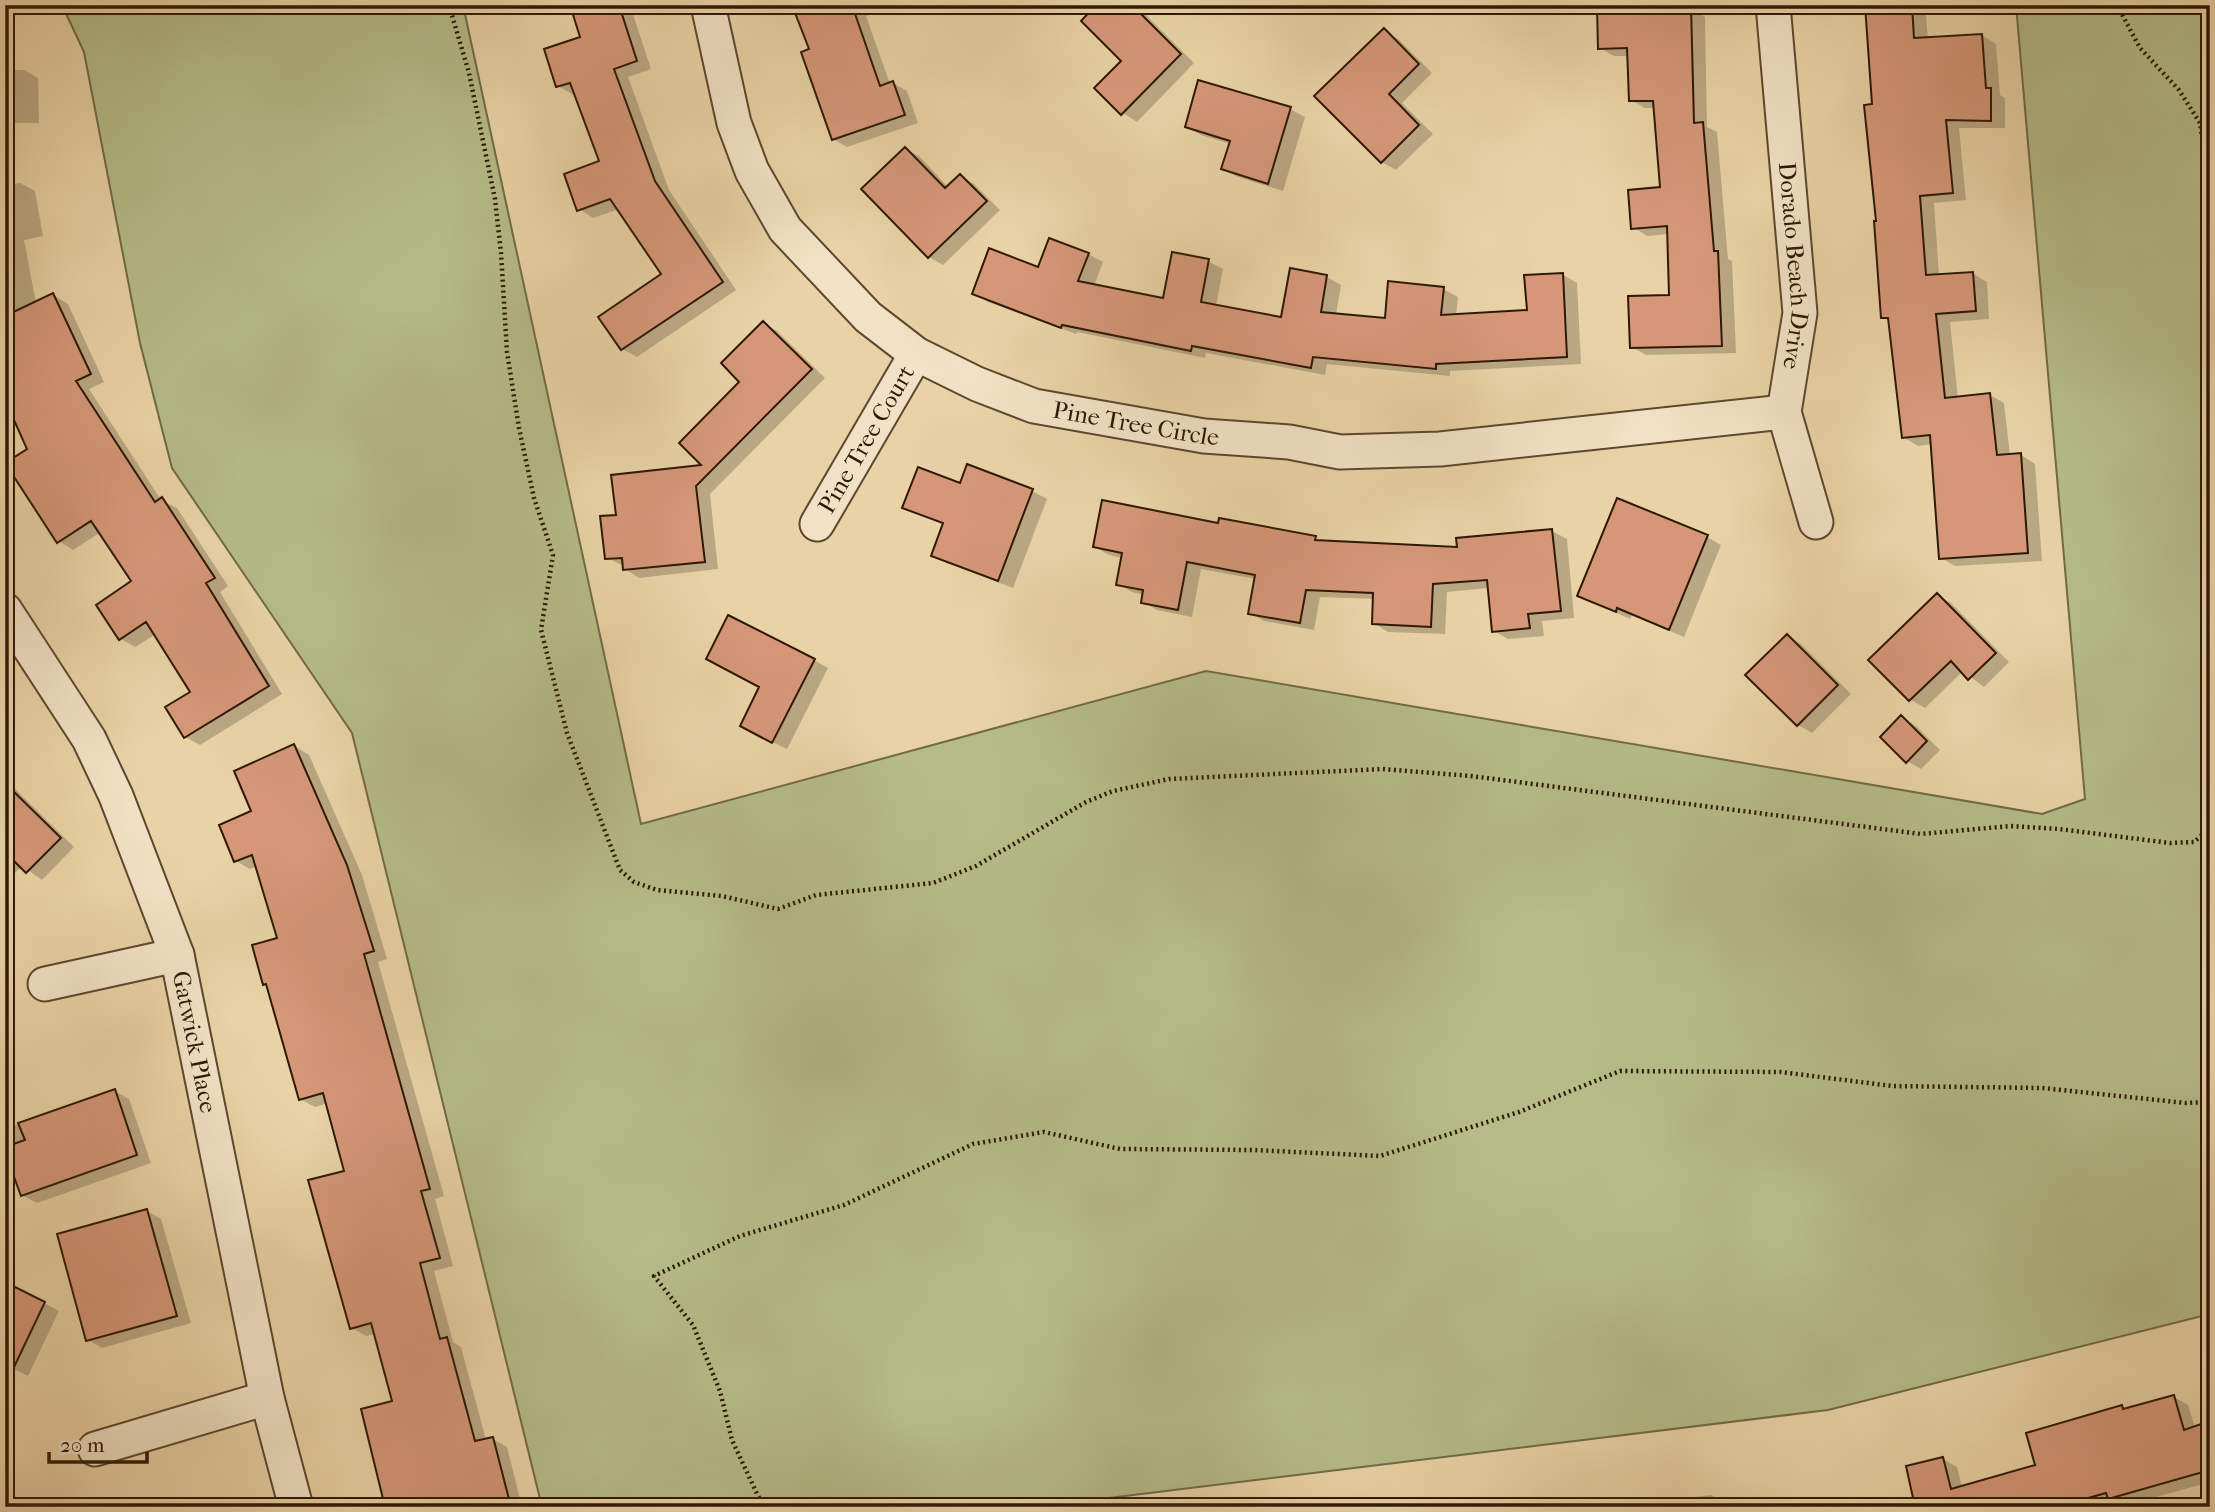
<svg xmlns="http://www.w3.org/2000/svg" width="2215" height="1512" viewBox="0 0 2215 1512" font-family="'IM FELL French Canon',serif">
  <style>
    .green { fill: #b5bc88; stroke: #726a48; stroke-width: 2 }
    .shadow { fill: #0003 }
    .building { fill: #d59778; stroke: #2f1807; stroke-width: 2 }
    .lines { fill: none; stroke-linecap: round; stroke-linejoin: round }
    .street-casing { stroke: #5e472f; stroke-width: 37 }
    .path { stroke: #2f1807; stroke-width: 4.5; stroke-dasharray: 2 3.5; stroke-linecap: butt }
    .street { stroke: #f1e2c5; stroke-width: 33 }
    .labels { text-anchor: middle; dominant-baseline: central; stroke-width: 7; stroke-linejoin: round; paint-order: stroke }
    .street-label { font-size: 24px; fill: #2f1807; stroke: #f1e2c5 }
  </style>
  <rect width="100%" height="100%" fill="#e9d3a6"/>
  <filter id="stains"><feTurbulence type="fractalNoise" baseFrequency=".00286" numOctaves="4"/><feColorMatrix values="0 0 0 0 .2 0 0 0 0 .09 0 0 0 0 .02 0 0 0 .5 -.17"/></filter>
  <radialGradient id="worn" r=".72"><stop offset=".6" stop-color="#630" stop-opacity="0"/><stop offset="1" stop-color="#630" stop-opacity=".3"/></radialGradient>
  <path class="green" d="M62 5H463L641 824 1206 671 2042 814 2085 799 2016 5H2210V1314L1828 1410 1060 1504 1057 1507H542L352 733 172 468 140 343 84 52Z"/>
  <path class="shadow" d="M5 5H15L17 9 5 15Z
    M572 5H630L651 69 628 77 669 190 736 290 637 357 622 349 663 275 619 209 593 218 579 209 601 162 576 93 572 94 558 86 582 38Z
    M794 5H886L887 8 866 16 890 84 893 83 907 91 918 123 847 147 833 139 811 50Z
    M1032 5H1045L1038 9Z
    M1099 5H1136L1194 63 1137 122 1123 113 1097 88 1123 61Z
    M1396 5H1444L1409 13Z
    M1866 5H1925L1928 39 1982 35 1996 44 2000 95 2005 98V128H1959L1966 200 1934 203 1939 276 1972 273 1987 282 1989 319 1950 322 1958 398 1990 395 2004 403 2010 456 2021 455 2035 464 2042 561 1955 566 1941 558 1932 444 1918 446 1903 437 1891 322 1883 317 1874 105Z
    M1691 8 1705 17 1707 127 1717 132 1728 259 1732 261 1736 353 1646 355 1632 347 1671 297 1669 234 1647 236 1633 227 1662 189 1655 108H1645L1631 100 1629 56H1614L1600 48Z
    M1384 31 1398 39 1432 73 1402 103 1433 134 1396 170 1382 162Z
    M5 70H24L38 78 39 123H5Z
    M1200 82 1290 109 1305 117 1283 191 1238 177 1223 169 1231 144 1201 135 1187 127Z
    M906 149 920 157 948 187 960 176 974 184 1000 210 943 265 929 257Z
    M20 183 35 191 43 236 24 240 36 303 53 295 68 304 104 382 89 389 161 500 177 508 228 586 220 592 282 694 200 745 185 737 192 693 156 634 135 647 121 639 134 582 101 532 73 550 59 541 30 449 5 396V186Z
    M1088 254 1103 262 1094 286 1164 300 1208 261 1223 269 1216 306 1282 319 1327 277 1341 285 1336 315 1386 320 1443 289 1458 297 1456 316 1528 312 1562 274 1577 283 1581 364 1450 371V376L1327 364 1325 375 1206 353 1205 358 1077 332 1076 334 988 302 974 293Z
    M763 323 777 331 825 378 710 494 718 569 639 578 625 569 624 566 607 558 618 517 705 467 742 382Z
    M968 466 1032 491 1047 499 1013 588 947 563 933 555 944 525 904 507 961 486Z
    M1220 525 1315 538 1323 542 1459 549 1552 531 1567 539 1574 618 1542 621 1544 636 1508 639 1494 631 1489 588 1447 592 1445 634 1388 632 1374 623 1375 599 1320 597 1314 630 1264 621 1250 613 1256 579 1201 569 1192 617 1157 610 1143 602 1144 595 1132 592 1118 584 1123 558 1109 555 1095 547Z
    M1707 537 1721 545 1684 637 1632 615 1630 619 1579 596Z
    M1937 595 1951 603 2009 662 1984 687 1963 671 1925 708 1911 700 1871 660Z
    M1787 636 1801 644 1851 694 1812 733 1798 725Z
    M814 660 828 668 787 749 756 734Z
    M1901 717 1916 726 1940 750 1921 769 1907 761Z
    M294 746 309 755 362 875 387 959 378 962 444 1196 435 1199 453 1266 434 1271 453 1342 461 1347 486 1440 493 1439 507 1447 522 1507H387L394 1402 375 1334 366 1336 352 1328 346 1172 328 1103 315 1107 300 1099 268 985 265 984 280 939 257 866 250 869 236 861 253 812Z
    M5 782 12 786 74 847 42 880 22 866 5 883Z
    M114 1091 129 1099 151 1163 37 1203 22 1195 5 1147V1129Z
    M147 1211 161 1219 191 1323 102 1348 88 1340Z
    M44 1303 59 1311 28 1376 5 1365Z
    M2174 1397 2188 1405 2195 1428 2210 1423V1482L2124 1506 2116 1502 2097 1507H1874L1915 1497 1943 1459 1957 1467 1962 1487 2037 1466 2121 1407 2126 1409Z
    M1711 1495 1725 1503 1726 1507H1677L1676 1499Z"/>
  <path class="building" d="M570 5H619L637 61 614 69 655 181 723 282 621 350 598 317 661 274 610 199 577 211 564 174 599 161 570 83 556 87 544 49 580 37Z
    M792 5H852L880 86 893 81 905 115 832 140 801 52 809 49Z
    M1096 5H1132L1181 54 1121 115 1094 88 1121 61 1081 21Z
    M1865 5H1912L1914 38 1982 34 1986 88H1991V121L1946 120 1953 193 1920 196 1926 275 1973 272 1976 311 1936 314 1945 398 1990 393 1997 455 2021 453 2028 553 1939 559 1930 435 1902 438 1888 318H1881L1874 221H1876L1864 105 1872 104Z
    M1691 6 1694 123 1703 122 1714 251H1718L1722 346 1630 348 1628 296 1669 295 1667 226 1631 229 1628 190 1660 187 1653 101H1629L1627 48 1598 49 1597 8Z
    M1384 28 1419 64 1389 94 1419 125 1381 163 1314 96Z
    M1198 80 1291 107 1268 184 1221 169 1230 141 1185 127Z
    M905 147 945 188 960 174 987 201 928 258 861 189Z
    M1049 238 1089 253 1078 281 1163 298 1172 252 1209 259 1201 302 1281 317 1290 268 1327 275 1321 312 1385 318 1388 281 1444 287 1441 315 1527 310 1524 275 1563 273 1567 357 1436 364V369L1313 357 1311 368 1192 346 1191 351 1062 325 1061 328 972 294 989 248 1038 267Z
    M53 293 91 374 76 381 155 502 162 497 215 578 206 583 269 686 184 738 165 707 190 692 146 622 119 640 96 605 131 581 91 521 57 543 5 463 27 449 5 400V316Z
    M763 321 812 369 696 486 705 562 623 570 622 558 605 559 600 516 616 515 611 475 701 465 679 443 739 382 721 363Z
    M967 464 1033 489 998 581 931 556 943 523 902 508 918 467 960 483Z
    M1617 498 1708 535 1669 630 1617 608 1616 612 1577 596Z
    M1102 500 1218 523 1219 518 1316 536 1315 540 1457 547 1456 538 1552 529 1561 611 1528 614 1530 628 1492 632 1487 580 1433 584 1431 627 1372 624 1373 593 1306 590 1300 623 1248 614 1255 575 1187 562 1178 610 1141 603 1143 590 1116 585 1122 553 1093 547Z
    M1937 593 1996 653 1968 680 1951 661 1909 701 1868 660Z
    M728 615 815 659 772 743 740 726 759 687 706 659Z
    M1787 634 1838 685 1797 726 1745 675Z
    M1901 715 1927 741 1906 763 1880 737Z
    M294 744 347 865 374 951 364 954 430 1189 421 1191 440 1258 420 1263 440 1339 447 1337 475 1441 493 1437 511 1507H385L361 1409 392 1401 371 1323 350 1329 308 1180 344 1171 323 1093 299 1100 266 984 263 985 252 945 277 938 252 855 234 862 219 825 251 811 234 771Z
    M5 783 61 838 26 873 5 852Z
    M115 1089 137 1155 21 1196 5 1152V1147L25 1140 18 1123Z
    M147 1209 177 1316 86 1341 57 1234Z
    M5 1282 45 1302 5 1386Z
    M2174 1395 2184 1430 2210 1421V1470L2108 1499 2106 1493 2056 1507H1915L1906 1466 1943 1457 1951 1489 2035 1465 2026 1433 2122 1405 2123 1409Z"/>
  <g class="lines">
    <g class="street-casing">
      <g id="street">
        <path id="s1" d="M708 5 734 123 752 171 785 229 868 317 916 354 977 384 1034 406 1204 436 1289 442 1340 452 1440 449 1784 412"/>
        <path id="s2" d="M1773 5 1800 313 1784 412 1816 522"/>
        <path id="s3" d="M817 524 916 354"/>
        <path id="s4" d="M5 610 89 739 116 796 177 955 267 1398 296 1507"/>
        <path d="M45 984 177 955"/>
        <path d="M95 1449 267 1398"/>
      </g>
    </g>
    <path class="path" d="M449 5 469 73 495 199 501 253 507 352 519 428 534 498 553 555 541 630 567 733 620 870 634 882 657 890 722 896 778 909 816 895 933 883 976 866 1086 802 1113 791 1169 779 1382 769 1471 776 1921 834 2010 826 2059 829 2170 843 2194 842 2210 828
      M2117 5 2140 48 2179 90 2200 123 2210 191
      M766 1507 758 1496 732 1440 720 1391 693 1325 654 1276 740 1236 844 1205 973 1144 1044 1132 1120 1149 1254 1150 1380 1156 1519 1112 1620 1071 1781 1072 1892 1086 2042 1088 2186 1103 2210 1102"/>
    <use href="#street" class="street"/>
  </g>
  <g class="labels">
    <g class="street-label">
      <text stroke="none"><textPath href="#s2" startOffset="262">Dorado Beach Drive</textPath></text>
      <text stroke="none"><textPath href="#s1" startOffset="653">Pine Tree Circle</textPath></text>
      <text stroke="none"><textPath href="#s3" startOffset="98">Pine Tree Court</textPath></text>
      <text stroke="none"><textPath href="#s4" startOffset="476">Gatwick Place</textPath></text>
    </g>
  </g>
  <rect width="2215" height="1512" fill="none" stroke="#e9d3a6" stroke-width="28"/>
  <rect x="7" y="7" width="2201" height="1498" fill="none" stroke="#2f1807" stroke-width="3.5"/>
  <rect x="14" y="14" width="2187" height="1484" fill="none" stroke="#2f1807" stroke-width="2"/>
  <path d="M49 1452v10h98v-10" fill="none" stroke="#2f1807" stroke-width="3.5"/>
  <text x="60" y="1452" font-size="21" fill="#2f1807" stroke="#f1e2c5" stroke-width="5" paint-order="stroke">20 m</text>
  <rect width="100%" height="100%" filter="url(#stains)"/>
  <rect width="100%" height="100%" fill="url(#worn)"/>
</svg>
